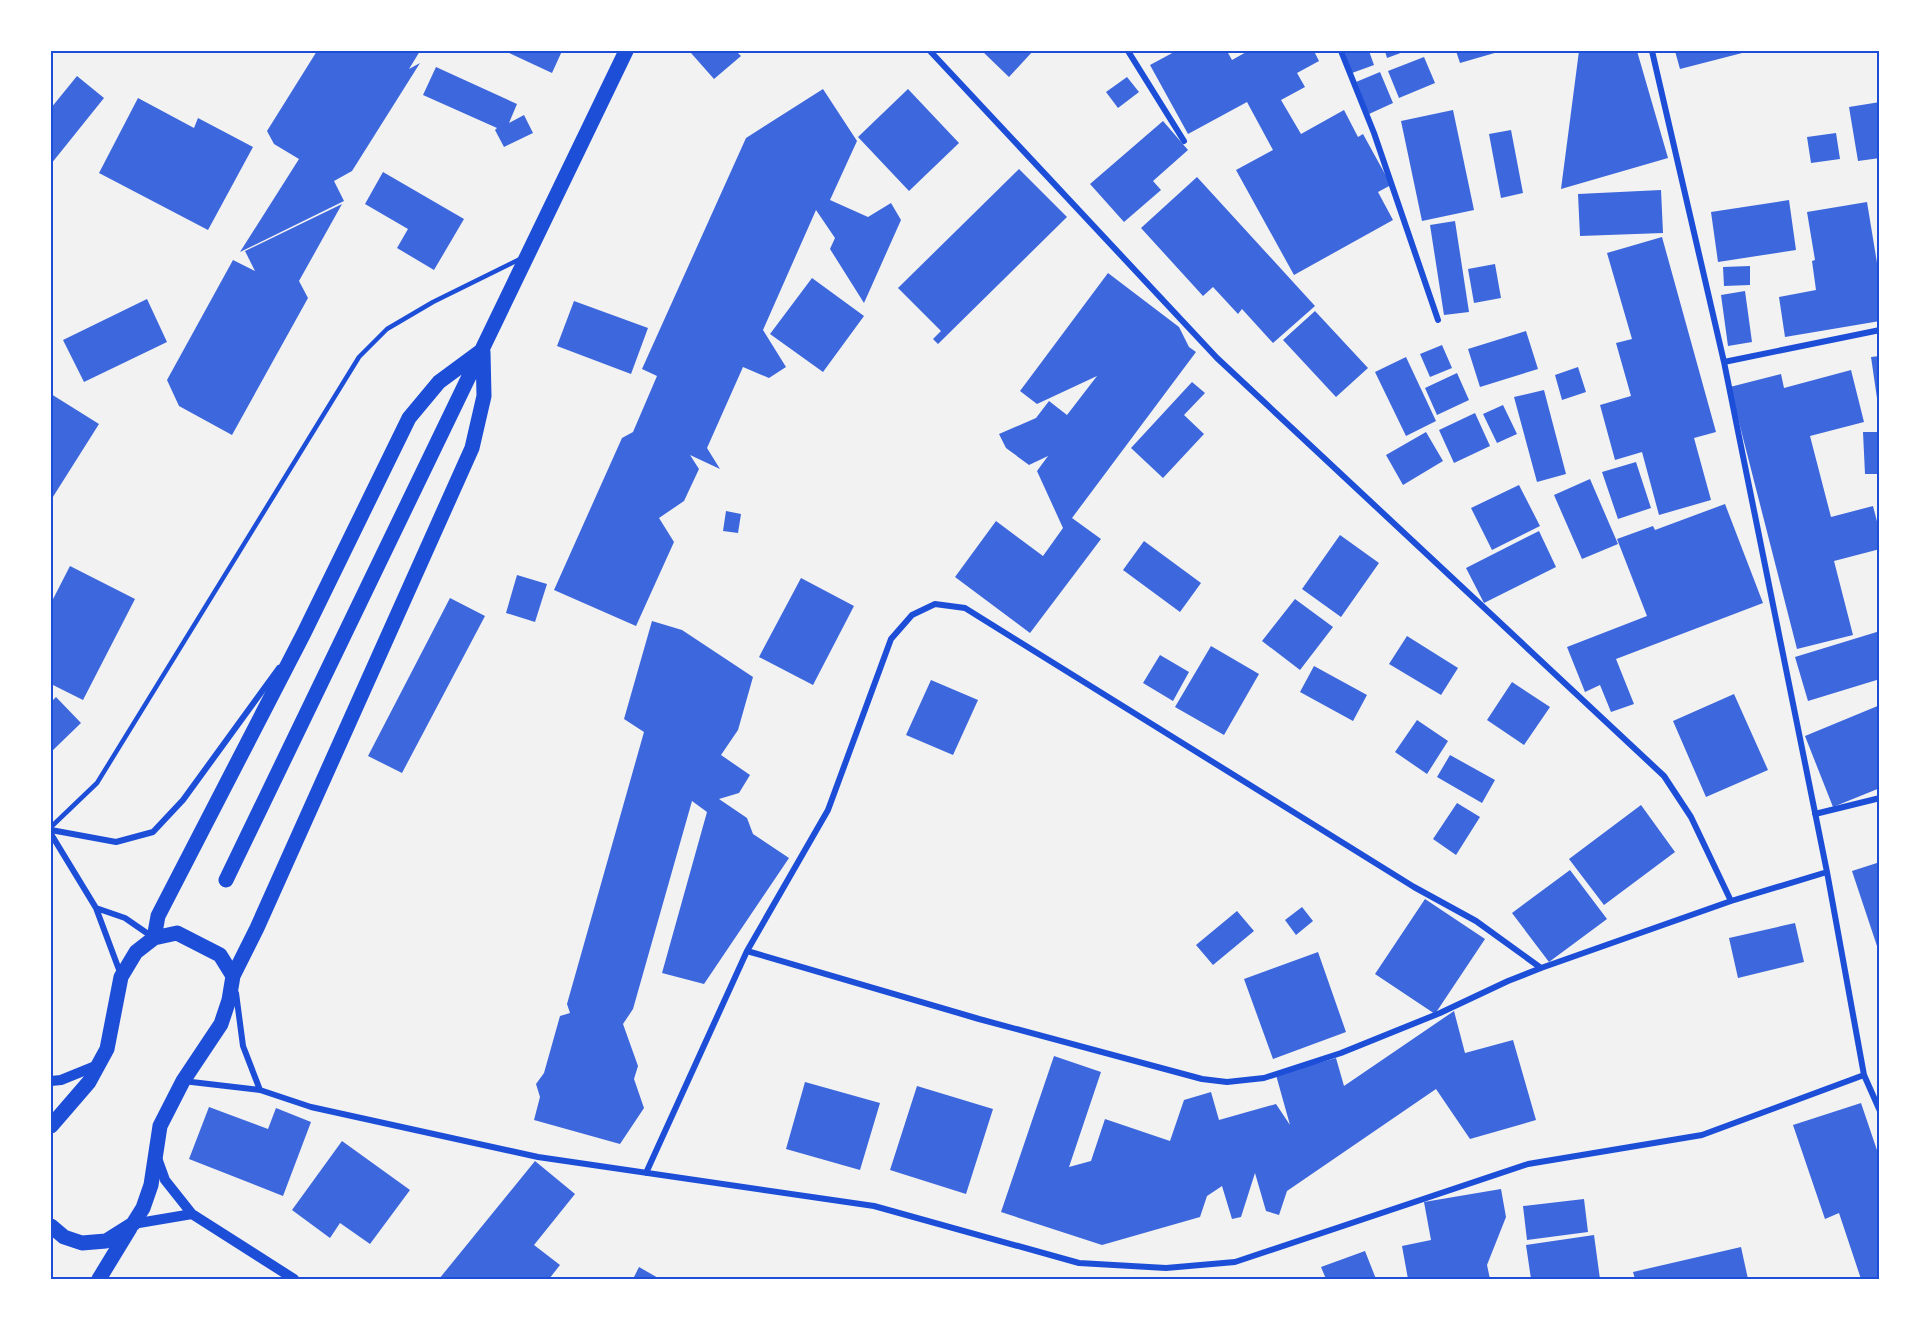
<svg xmlns="http://www.w3.org/2000/svg" width="1931" height="1330" viewBox="0 0 1931 1330" font-family="'Zilla Slab',serif">
  <style>
    .building { fill: #3d67dc }
    .lines { fill: none; stroke-linecap: round; stroke-linejoin: round }
    .service { stroke: #1d4ed8; stroke-width: 4.5 }
    .minor { stroke: #1d4ed8; stroke-width: 6 }
    .tertiary { stroke: #1d4ed8; stroke-width: 10 }
    .primary { stroke: #1d4ed8; stroke-width: 15 }
    .neatline { fill: none; stroke: #1d4ed8; stroke-width: 2 }
  </style>
  <rect width="100%" height="100%" fill="#f2f2f2"/>
  <path class="building" d="M317 51H420L409 69 420 63 352 171 334 181 344 201 240 252 299 159 274 144 267 131Z
    M505 51H562L552 73Z
    M694 51H736L741 56 714 79 691 53Z
    M982 51H1033L1009 77Z
    M1176 51H1227L1232 60 1248 51H1314L1319 61 1297 73 1305 87 1281 100 1301 134 1344 110 1358 137 1363 134 1391 185 1378 192 1393 220 1294 275 1236 170 1273 150 1247 102 1188 134 1150 65Z
    M1344 51H1369L1374 65 1352 73Z
    M1385 51H1406L1387 58Z
    M1456 51H1498V52L1460 63Z
    M1579 51H1637L1668 158 1561 189Z
    M1675 51H1746V52L1680 69Z
    M1424 57 1435 83 1399 98 1388 71Z
    M436 67 517 104 509 123 524 115 533 133 504 147 495 130 497 128 423 95Z
    M1380 72 1393 103 1369 114 1356 82Z
    M77 76 104 98 51 164V108Z
    M1127 77 1139 92 1118 108 1106 92Z
    M823 89 857 141 830 200 868 217 891 203 901 220 864 303 830 249 835 238 816 210 763 330 786 367 769 378 743 367 707 448 720 469 690 455 699 469 684 501 659 518 674 542 636 626 554 590 622 438 633 432 657 376 642 369 746 138Z
    M908 89 959 143 909 191 858 137Z
    M138 98 194 128 198 118 253 147 208 230 99 173Z
    M1880 102V158L1858 161 1849 107Z
    M1453 110 1474 210 1422 221 1401 121Z
    M1163 121 1188 150 1153 181 1161 190 1124 222 1090 184Z
    M1511 130 1523 193 1501 198 1489 134Z
    M1836 133 1840 159 1811 163 1807 137Z
    M1019 169 1067 217 938 344 933 339 941 331 898 288Z
    M383 172 464 219 434 270 397 248 408 229 365 204Z
    M1197 177 1315 306 1273 343 1242 309 1238 314 1213 287 1203 296 1141 228Z
    M1661 190 1663 233 1580 236 1578 194Z
    M1789 200 1796 250 1718 262 1711 212Z
    M1867 202 1880 281V321L1785 337 1779 297 1816 290 1812 261 1815 260 1807 212Z
    M342 204 299 281 308 298 232 435 179 406 167 380 233 260 255 271 245 251Z
    M1455 221 1469 312 1444 315 1430 225Z
    M1662 237 1716 432 1694 438 1711 500 1659 515 1642 452 1615 460 1600 405 1631 396 1616 343 1632 339 1607 253Z
    M1495 264 1501 298 1474 303 1468 269Z
    M1750 266V285L1724 286 1723 267Z
    M1108 273 1179 327 1189 347 1196 352 1072 518 1101 539 1030 633 955 577 996 521 1043 556 1063 528 1037 471 1048 456 1029 465 1006 448 999 434 1036 418 1049 401 1067 415 1097 376 1037 404 1020 391Z
    M812 278 864 316 823 372 770 334Z
    M1745 291 1752 342 1728 346 1721 295Z
    M147 299 167 342 84 382 63 340Z
    M574 301 648 328 631 374 557 346Z
    M1315 311 1368 368 1336 397 1283 340Z
    M1526 331 1538 369 1480 387 1468 349Z
    M1442 345 1452 368 1430 377 1420 354Z
    M1880 356V412H1879L1871 357Z
    M1406 357 1436 421 1406 436 1375 372Z
    M1578 367 1586 392 1562 400 1555 375Z
    M1851 370 1864 422 1810 436 1831 517 1873 506 1880 533V549L1834 561 1853 635 1797 649 1730 387 1781 374 1784 388Z
    M1457 373 1469 400 1437 415 1425 388Z
    M1192 382 1205 393 1184 415 1204 434 1163 478 1131 448Z
    M1544 390 1566 474 1537 482 1514 397Z
    M51 394 99 424 51 500Z
    M1503 405 1517 434 1497 443 1483 414Z
    M1475 413 1490 446 1454 463 1439 430Z
    M1426 432 1443 461 1403 485 1386 455Z
    M1863 432H1880V474H1865Z
    M1636 462 1651 508 1618 519 1602 472Z
    M1590 479 1618 544 1582 559 1554 495Z
    M1519 485 1540 526 1492 550 1471 508Z
    M1725 504 1763 603 1616 659 1634 704 1611 712 1600 685 1585 692 1567 647 1647 616 1617 539 1653 526 1655 530Z
    M726 511 741 514 738 533 723 531Z
    M1539 531 1556 567 1484 603 1466 568Z
    M1340 535 1379 563 1341 617 1302 589Z
    M1144 541 1201 583 1180 612 1123 570Z
    M70 566 135 599 83 700 51 684V603Z
    M517 575 547 584 535 622 506 613Z
    M801 578 854 606 813 685 759 657Z
    M450 598 485 616 402 773 368 756Z
    M1295 599 1333 627 1300 670 1262 641Z
    M652 621 682 630 753 677 738 730 721 755 750 775 739 793 719 799 747 818 753 834 789 858 704 984 662 973 707 812 692 801 633 1009 623 1024 638 1066 634 1079 644 1108 620 1144 534 1120 540 1097 536 1084 544 1073 560 1016 570 1013 567 1004 644 732 624 719Z
    M1880 631V679L1808 701 1795 657Z
    M1407 636 1458 668 1441 695 1389 664Z
    M1211 646 1259 674 1224 735 1175 707Z
    M1160 655 1189 672 1173 701 1143 683Z
    M1314 666 1367 695 1353 721 1300 692Z
    M931 680 978 700 953 755 906 735Z
    M1512 682 1550 707 1524 745 1487 720Z
    M1734 694 1768 770 1706 797 1673 721Z
    M56 697 81 723 51 752V702Z
    M1880 705V788L1833 807 1805 736Z
    M1417 720 1448 741 1427 774 1395 752Z
    M1450 755 1495 780 1482 803 1437 777Z
    M1457 803 1480 817 1456 855 1433 839Z
    M1641 805 1675 852 1604 905 1569 859Z
    M1880 862V955L1852 871Z
    M1570 870 1607 919 1549 962 1512 913Z
    M1425 899 1485 939 1435 1014 1375 974Z
    M1302 907 1313 921 1296 935 1285 920Z
    M1237 911 1254 931 1213 965 1196 945Z
    M1795 923 1804 962 1738 978 1729 938Z
    M1318 952 1346 1032 1273 1059 1244 979Z
    M1454 1011 1465 1053 1513 1040 1536 1120 1470 1139 1436 1089 1287 1191 1279 1215 1266 1211 1255 1173 1241 1217 1232 1219 1222 1186 1207 1196 1200 1217 1102 1245 1001 1212 1054 1056 1101 1072 1069 1167 1091 1161 1105 1119 1170 1141 1184 1100 1211 1092 1219 1120 1276 1104 1290 1125 1276 1075 1336 1058 1344 1086Z
    M805 1082 880 1103 860 1170 786 1149Z
    M917 1086 993 1109 966 1194 890 1170Z
    M1861 1103 1880 1159V1279H1861L1839 1213 1825 1219 1793 1125Z
    M209 1107 268 1129 276 1108 311 1122 283 1196 189 1159Z
    M342 1141 410 1190 370 1244 340 1223 330 1238 292 1210Z
    M535 1161 575 1194 534 1245 560 1265 549 1279H439Z
    M1501 1189 1506 1217 1487 1265 1490 1279H1408L1402 1246 1431 1240 1424 1202Z
    M1584 1199 1588 1232 1527 1240 1523 1206Z
    M1594 1235 1600 1279H1531L1526 1245Z
    M1741 1247 1748 1279H1635L1633 1272Z
    M1365 1251 1376 1279H1326L1321 1267Z
    M639 1267 660 1279H633Z"/>
  <g class="lines">
    <path class="service" d="M51 827 97 783 359 357 387 329 433 302 522 258"/>
    <path class="minor" d="M930 51 1217 358 1664 776 1691 817 1731 901
      M1128 51 1184 141
      M1341 51 1374 133 1438 320
      M1652 51 1724 362 1827 872 1864 1075 1880 1111
      M1724 362 1880 330
      M1815 814 1880 798
      M51 830 116 842 153 832 183 800 279 668
      M51 834 96 908 121 975
      M96 908 125 918 154 938
      M747 951 828 810 891 639 912 615 935 604 965 608 1414 887 1476 921 1541 968
      M236 993 243 1046 260 1090
      M183 1081 260 1090 311 1107 538 1157 874 1206 1079 1263 1166 1268 1235 1262 1528 1164 1702 1135 1864 1075
      M646 1173 747 951 979 1019 1202 1079 1227 1082 1264 1078 1341 1053 1440 1013 1508 981 1541 968 1731 901 1827 872"/>
    <path class="tertiary" d="M51 1081 61 1080 98 1065
      M157 1158 165 1180 192 1214 294 1279
      M133 1224 192 1214"/>
    <path class="primary" d="M226 880 626 51
      M154 938 158 916 304 633 409 418 439 382 481 351
      M233 976 257 928 472 448 484 396 483 352
      M51 1126 89 1082 107 1049 121 977 136 952 154 938 177 933 220 955 233 976 229 1000 221 1024 183 1081 160 1126 151 1185 143 1208 133 1224 106 1241 82 1243 64 1237 51 1226
      M99 1279 130 1228"/>
  </g>
  <rect width="1931" height="1330" fill="none" stroke="#ffffff" stroke-width="105"/>
  <rect x="52" y="52" width="1826" height="1226" class="neatline"/>
</svg>
